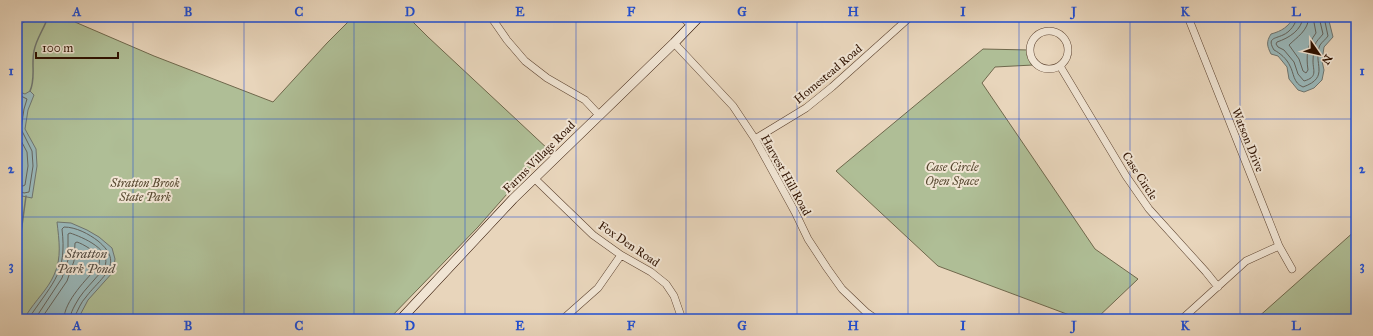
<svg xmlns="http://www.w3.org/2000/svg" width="1373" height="336" viewBox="0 0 1373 336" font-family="'IM FELL Great Primer',serif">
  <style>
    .green { fill: #afbe96; stroke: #6f684c }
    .water { fill: #99b7b9; stroke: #6f756f }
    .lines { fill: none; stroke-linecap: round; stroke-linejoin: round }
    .shore { stroke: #64645d; stroke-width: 1 }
    .stream { stroke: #6f756f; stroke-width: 1.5 }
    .street-casing { stroke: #5d4330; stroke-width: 8 }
    .secondary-casing { stroke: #2f1201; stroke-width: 10 }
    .street { stroke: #f0e4d3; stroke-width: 7 }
    .secondary { stroke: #f0e4d3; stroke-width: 9 }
    .grid { fill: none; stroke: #1d4ed8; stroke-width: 1; stroke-opacity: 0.55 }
    .labels { text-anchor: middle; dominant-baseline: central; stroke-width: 4; stroke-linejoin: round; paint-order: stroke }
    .street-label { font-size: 12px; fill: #2f1201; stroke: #f0e4d3 }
    .park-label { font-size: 12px; font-style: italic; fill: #55462e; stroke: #f0e4d3 }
    .water-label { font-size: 13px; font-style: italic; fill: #544c41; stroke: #f0e4d3 }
    .neatline { fill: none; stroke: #1d4ed8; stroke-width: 1.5 }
    .grid-label { font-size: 13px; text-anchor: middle; font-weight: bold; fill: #1d4ed8 }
  </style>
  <rect width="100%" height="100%" fill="#e8d5bb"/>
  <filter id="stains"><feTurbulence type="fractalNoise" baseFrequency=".005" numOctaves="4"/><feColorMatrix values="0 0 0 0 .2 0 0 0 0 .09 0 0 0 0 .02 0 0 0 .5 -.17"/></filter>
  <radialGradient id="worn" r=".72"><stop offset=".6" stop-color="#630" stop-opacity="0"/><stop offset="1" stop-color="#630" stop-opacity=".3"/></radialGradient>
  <path class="green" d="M33 17H76L75 22 154 56 273 102 327 43 353 17H408L428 37 549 150 529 169 478 227 389 319H17V26Z
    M983 49 1029 50V58L1033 65 995 67 982 83 1095 249 1138 279 1096 319H1080L938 266 836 171Z
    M1356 230V319H1256Z"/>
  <path class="water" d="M1294 17H1328L1333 37 1324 47 1322 61 1324 70 1322 80 1314 88 1304 92 1298 90 1289 79 1287 67 1278 56 1271 54C1267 46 1266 42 1271 34 1282 31 1288 27 1294 17Z
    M30 91 34 95 28 110 25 129 36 149 37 166 32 198 22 196 17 191V94L20 92 25 94Z
    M57 222 71 223 87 230 99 237 112 248 115 259 113 272 88 300 78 319H26L27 314C35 301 48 289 54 275 62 258 59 240 57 222Z"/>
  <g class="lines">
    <path class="shore" d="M1297 17C1296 24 1290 32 1283 35 1274 39 1267 38 1274 50 1280 53 1287 59 1290 66 1294 73 1293 83 1303 87 1331 77 1312 63 1320 45 1322 42 1326 39 1328 36L1324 17
      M1303 17C1302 30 1289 38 1277 42L1276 44 1278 47 1284 50 1294 62 1298 74 1304 81C1318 77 1313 71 1313 61 1313 56 1314 49 1315 45 1316 41 1320 38 1323 34L1319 17
      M1309 17C1308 31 1297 37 1289 45L1299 59 1303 71 1306 73 1308 70C1306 56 1307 45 1316 33L1313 17
      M17 97 21 96 27 99 24 109 21 129 32 151 33 166 29 192 24 193 17 190
      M17 133 27 152 28 166 25 185 23 186 17 185
      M30 319 31 315C54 281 67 272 62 229L64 227C76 227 89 234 98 241 126 264 101 277 86 297 81 302 78 310 75 316V319
      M35 319 62 278 68 260V234L70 233C82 237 114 250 104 268 102 272 97 276 94 280 87 288 80 295 75 305 73 309 70 314 70 319
      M41 319 67 281 74 261 75 243 77 242C83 244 97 252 99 258 100 261 99 263 99 265 87 279 64 301 64 319"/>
    <path class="stream" d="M30 91C36 78 31 65 34 51 36 39 44 29 48 17
      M17 288 21 233 26 196"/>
    <g class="street-casing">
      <path id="street" d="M491 17 507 40 525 61 547 78 585 100 599 115
        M682 17 691 25
        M1188 17 1279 246 1292 269
        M1030 50a19 19 0 1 1 38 0a19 19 0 1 1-38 0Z
        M674 43 733 106 755 139 795 212 808 239 827 268 842 289 866 312 876 319
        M1060 66 1126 176 1149 209 1206 272 1218 287
        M755 139 806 108 832 87 910 17
        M534 178 593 235 621 255 651 272 666 284 674 296 682 319
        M563 319 598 288 621 255
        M1182 319 1246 261 1279 246"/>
    </g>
    <g class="secondary-casing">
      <path id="secondary" d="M401 319 513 199 674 43 699 17"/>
    </g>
    <use href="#street" class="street"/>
    <use href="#secondary" class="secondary"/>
  </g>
  <path class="grid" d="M133 17V319M244 17V319M354 17V319M465 17V319M576 17V319M686 17V319M797 17V319M908 17V319M1019 17V319M1130 17V319M1240 17V319M17 119H1356M17 217H1356"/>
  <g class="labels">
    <g class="street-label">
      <text transform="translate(828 74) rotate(-40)">Homestead Road</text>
      <text transform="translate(1248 140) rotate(68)">Watson Drive</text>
      <text transform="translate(539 157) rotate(-45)">Farms Village Road</text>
      <text transform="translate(786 175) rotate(61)">Harvest Hill Road</text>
      <text transform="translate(1140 176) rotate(57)">Case Circle</text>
      <text transform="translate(629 244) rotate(34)">Fox Den Road</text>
    </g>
    <g class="park-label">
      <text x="952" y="167">Case Circle<tspan x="952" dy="14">Open Space</tspan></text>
      <text x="145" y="183">Stratton Brook<tspan x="145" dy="14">State Park</tspan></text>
    </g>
    <g class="water-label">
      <text x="86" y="254">Stratton<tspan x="86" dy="15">Park Pond</tspan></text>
    </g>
  </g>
  <rect width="1373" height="336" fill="none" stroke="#e8d5bb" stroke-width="44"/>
  <g transform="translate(1319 54) rotate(124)" stroke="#f0e4d3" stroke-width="3" paint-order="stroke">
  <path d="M0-3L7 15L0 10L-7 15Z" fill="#2f1201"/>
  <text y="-6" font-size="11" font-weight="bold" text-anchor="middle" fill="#2f1201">N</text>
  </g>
  <path d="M36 52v6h82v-6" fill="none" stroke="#2f1201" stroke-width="2"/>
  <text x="42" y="52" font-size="12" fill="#2f1201" stroke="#f0e4d3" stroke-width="3" paint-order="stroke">100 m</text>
  <rect x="22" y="22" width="1329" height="292" class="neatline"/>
  <g class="grid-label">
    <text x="77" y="16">A</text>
    <text x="188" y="16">B</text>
    <text x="299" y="16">C</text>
    <text x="410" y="16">D</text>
    <text x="520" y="16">E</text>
    <text x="631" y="16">F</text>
    <text x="742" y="16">G</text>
    <text x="853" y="16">H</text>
    <text x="963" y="16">I</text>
    <text x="1074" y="16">J</text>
    <text x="1185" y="16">K</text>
    <text x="1296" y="16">L</text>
    <text x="11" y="75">1</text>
    <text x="1362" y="75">1</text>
    <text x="11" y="173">2</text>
    <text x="1362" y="173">2</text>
    <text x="11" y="270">3</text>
    <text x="1362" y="270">3</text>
    <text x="77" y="330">A</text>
    <text x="188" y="330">B</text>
    <text x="299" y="330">C</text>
    <text x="410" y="330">D</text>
    <text x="520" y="330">E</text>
    <text x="631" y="330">F</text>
    <text x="742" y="330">G</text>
    <text x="853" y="330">H</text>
    <text x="963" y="330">I</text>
    <text x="1074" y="330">J</text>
    <text x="1185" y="330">K</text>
    <text x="1296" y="330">L</text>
  </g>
  <rect width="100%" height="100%" filter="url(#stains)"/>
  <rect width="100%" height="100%" fill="url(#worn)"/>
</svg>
